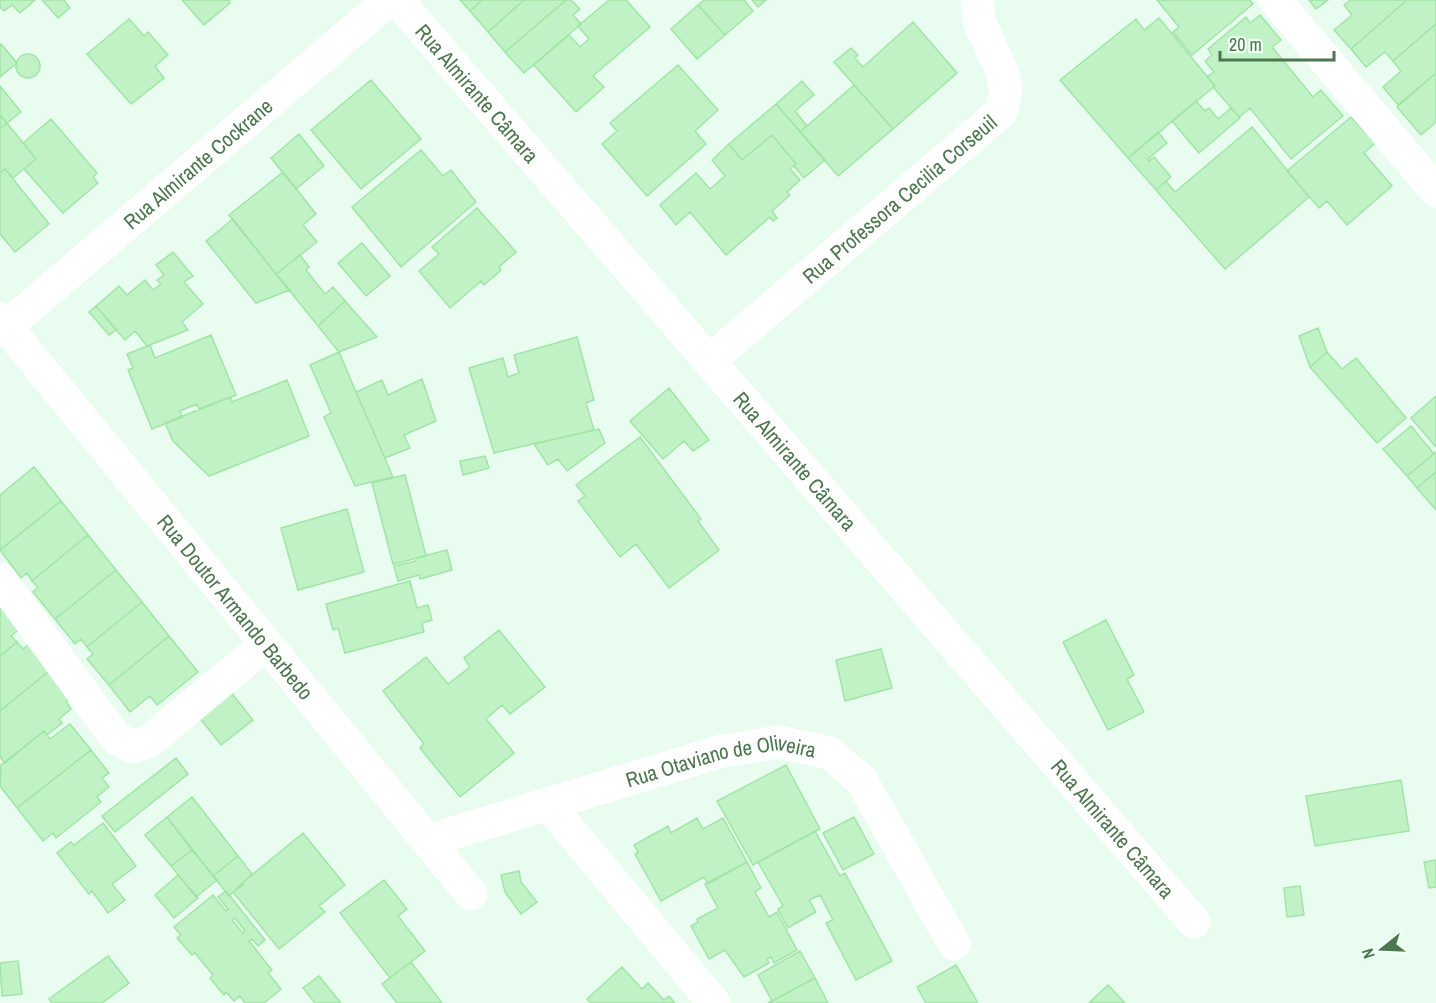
<svg xmlns="http://www.w3.org/2000/svg" width="1436" height="1003" viewBox="0 0 1436 1003" font-family="'Archivo Narrow',sans-serif">
  <style>
    .building { fill: #c0f2c5; stroke: #a0e5a6; stroke-width: 1.5; fill-rule: evenodd }
    .lines { fill: none; stroke-linecap: round; stroke-linejoin: round }
    .minor { stroke: #fff; stroke-width: 33 }
    .labels { text-anchor: middle; dominant-baseline: central; stroke-width: 6; stroke-linejoin: round; paint-order: stroke }
    .street-label { font-size: 21px; fill: #4c774e; stroke: #effff4 }
  </style>
  <rect width="100%" height="100%" fill="#e8fcef"/>
  <path class="building" d="M0 0H35L20 13 12 5 4 11 0 7Z
    M42 0H64L70 8 58 18Z
    M182 0H230L229 1 230 3 204 25Z
    M460 0H482L470 11Z
    M482 0H524L488 32 470 11Z
    M524 0H566L505 52 488 32Z
    M566 0H571L580 9 573 15 581 24 524 73 505 52Z
    M609 0H626L650 27 593 76 604 87 576 112 534 65 569 35 580 47 589 39 578 26Z
    M704 0H744L753 11 725 35 698 5Z
    M752 0H766L758 7Z
    M1157 0H1250L1253 4 1192 55 1173 32 1179 27Z
    M1309 0H1328L1316 9Z
    M1350 0H1407L1351 49 1334 30 1352 15 1344 5Z
    M1407 0H1436V24L1393 61 1385 52 1366 67 1351 49Z
    M698 5 725 35 697 59 671 29Z
    M1260 15 1281 40 1272 47 1313 97 1321 90 1343 116 1291 159 1250 108 1239 117 1213 87 1215 86 1207 77 1214 72 1205 61 1212 55 1208 49 1246 17 1250 23Z
    M1159 18 1215 86 1128 158 1060 80 1136 19 1144 30Z
    M129 19 144 36 148 32 168 55 155 66 164 78 131 104 87 54Z
    M913 22 957 73 893 129 834 62 851 48 858 55 855 58 863 67Z
    M1436 24V73L1398 105 1383 87 1401 71 1393 61Z
    M1 44 17 63 0 77V45Z
    M16 66a12 12 0 1 1 24 0a12 12 0 1 1-24 0Z
    M678 65 718 110 695 131 706 144 647 196 602 144 617 131 610 123Z
    M1436 73V122L1421 135 1397 107Z
    M371 80 421 139 361 189 311 130Z
    M802 81 814 95 795 111 807 126 800 132 776 104Z
    M854 85 893 129 838 176 800 132Z
    M0 86 21 112 7 123 0 115Z
    M1196 101 1205 111 1209 108 1218 119 1231 108 1240 118 1199 153 1172 121Z
    M776 104 825 160 804 178 794 166 796 164 772 135 742 160 729 144Z
    M0 115 7 123 0 129Z
    M1351 117 1375 143 1364 153 1392 186 1347 225 1327 201 1319 208 1287 171Z
    M51 119 97 173 93 177 98 183 63 213 24 169 36 159 23 143Z
    M7 123 36 159 13 178 5 169 0 173V129Z
    M1252 127 1309 197 1225 269 1156 190 1166 181 1175 192Z
    M1158 132 1167 143 1148 159 1149 161 1154 157 1171 177 1156 190 1128 158Z
    M299 134 324 166 296 189 271 158Z
    M772 135 796 164 790 169 800 180 787 192 790 195 772 211 777 218 773 221 770 217 726 255 690 212 676 225 660 205 696 173 710 189 725 176 712 160 729 144 742 160Z
    M421 150 443 176 451 170 476 202 401 267 352 207Z
    M5 169 49 224 15 252 0 234V173Z
    M283 172 316 214 303 225 317 242 276 274 229 215Z
    M477 208 516 252 499 267 501 270 484 285 481 281 450 308 419 271 439 254 432 247Z
    M233 219 276 274 290 290 256 303 206 241Z
    M362 243 390 276 366 296 338 263Z
    M173 252 193 276 184 282 203 304 182 322 188 330 147 346 135 331 125 340 96 306 119 286 127 295 145 280 153 290 161 284 157 280 164 275 156 265Z
    M300 255 309 267 306 270 325 294 333 287 345 301 318 326 276 274Z
    M345 301 377 337 339 352 318 326Z
    M96 306 116 330 109 335 89 312Z
    M1318 328 1327 352 1310 367 1299 336Z
    M211 335 236 395 199 409 197 404 180 411 182 417 152 429 128 370 133 368 127 354 150 345 155 358Z
    M577 337 594 400 586 403 594 430 494 453 469 368 503 358 508 377 519 373 514 355Z
    M339 352 356 392 393 477 355 486 324 417 331 413 310 365Z
    M1327 352 1342 369 1356 358 1406 418 1377 443 1310 367Z
    M422 379 436 421 404 435 410 448 385 458 356 392 382 380 388 395Z
    M287 380 309 436 209 476 173 441 165 423 231 397 232 402Z
    M669 388 709 440 693 451 684 441 663 459 630 421Z
    M1436 396V447L1411 418Z
    M1411 426 1434 454 1407 476 1383 449Z
    M599 429 605 443 567 471 558 459 548 465 534 444Z
    M640 437 701 519 698 521 719 550 669 588 636 544 620 557 578 501 585 496 576 485Z
    M1436 452V472L1417 488 1407 476Z
    M485 456 489 468 463 475 460 461Z
    M34 467 61 501 0 550V495Z
    M1436 472V510L1417 488Z
    M405 475 426 556 393 564 372 483Z
    M61 501 88 535 32 581 27 573 21 578 0 550Z
    M347 509 364 572 298 590 281 528Z
    M88 535 116 570 55 619 33 592 38 587 32 581Z
    M447 550 452 570 420 579 419 575 398 581 394 566 416 561V558Z
    M116 570 142 602 87 647 81 639 75 644 55 619Z
    M410 581 417 608 428 605 432 620 422 623 424 632 345 653 338 628 333 630 326 604Z
    M0 601 21 628 11 636 17 642 0 656Z
    M142 602 169 636 109 685 87 659 93 654 87 647Z
    M1106 620 1134 675 1127 679 1144 712 1108 730 1063 642Z
    M499 630 545 687 510 714 502 705 486 719 514 753 460 797 420 748 424 744 383 691 426 657 448 684 470 667 464 658Z
    M169 636 198 672 157 705 150 696 130 712 109 685Z
    M17 642 23 649 32 642 53 668 0 711V656Z
    M881 649 892 688 845 701 836 660Z
    M53 668 75 695 66 702 71 709 59 719 62 723 47 735 44 731 5 763 0 757V711Z
    M226 686 253 720 221 745 195 712Z
    M70 724 91 750 17 808 0 786 1 765 44 731 50 739Z
    M91 750 109 773 102 778 109 787 97 797 101 802 56 838 53 833 43 841 17 808Z
    M176 758 188 774 115 832 102 816Z
    M786 765 820 829 753 865 717 801Z
    M1401 780 1409 831 1315 846 1306 796Z
    M192 797 238 856 213 876 167 817Z
    M167 817 192 850 171 866 145 835Z
    M854 817 874 854 843 870 823 833Z
    M697 818 703 829 723 818 747 862 708 884 704 877 661 901 635 854 638 852 634 845 668 826 671 833Z
    M103 823 136 866 112 884 125 900 108 913 92 891 89 894 57 853 71 842 74 845Z
    M815 831 840 876 845 873 892 961 856 980 826 923 833 920 820 895 809 900 816 912 788 928 778 909 783 906 758 862Z
    M303 833 345 885 319 906 325 912 279 949 233 892 243 885 242 883Z
    M192 850 217 880 196 897 171 866Z
    M238 856 252 874 229 896 213 876Z
    M1436 860V887L1429 888 1424 862Z
    M747 862 761 888 755 892 769 917 777 912 797 950 774 963 771 957 767 959 769 963 744 977 725 950 709 959 691 926 698 922 697 919 718 908 705 884Z
    M519 871 521 882 537 902 521 914 505 892 501 875Z
    M178 875 198 898 174 918 155 895Z
    M384 880 407 909 398 916 425 951 390 978 340 913Z
    M1300 886 1304 915 1287 917 1284 888Z
    M226 891 265 940 258 946 252 939 249 941 272 970 268 973 281 989 264 1003H245L240 996 234 1001 226 992 224 995 210 978 213 975 195 953 192 955 177 938 181 935 174 927 213 895 226 911 228 909 218 897ZM235 918 245 931 243 933 232 920Z
    M800 951 815 978 772 1001 758 975Z
    M108 956 129 983 102 1003H52L49 999Z
    M18 961 22 994 2 996 0 963Z
    M411 962 442 1003H397L382 984Z
    M956 965 978 1003H926L917 987Z
    M622 967 642 989 648 983 664 1000 669 996 675 1003H591L587 999Z
    M319 976 341 1003H315L303 988Z
    M815 978 828 1003H768L772 1001Z
    M1108 985 1125 1003H1089Z"/>
  <g class="lines">
    <g class="minor">
      <path id="s1" d="M397 0 1194 922"/>
      <path d="M1275 0 1436 191"/>
      <path id="s2" d="M0 319 471 894"/>
      <path id="s3" d="M6 327 389 0"/>
      <path id="s4" d="M709 361 1001 112 1006 90 1001 69 980 23 977 0"/>
      <path d="M0 579 116 738 132 747 148 742 266 644"/>
      <path d="M548 804 714 1003"/>
      <path id="s5" d="M427 841 722 751 778 742 830 753 862 781 954 944"/>
    </g>
  </g>
  <g class="labels">
    <g class="street-label">
      <text stroke="none"><textPath href="#s1" startOffset="123">Rua Almirante Câmara</textPath></text>
      <text stroke="none"><textPath href="#s3" startOffset="252">Rua Almirante Cockrane</textPath></text>
      <text stroke="none"><textPath href="#s4" startOffset="250">Rua Professora Cecilia Corseuil</textPath></text>
      <text stroke="none"><textPath href="#s1" startOffset="609">Rua Almirante Câmara</textPath></text>
      <text stroke="none"><textPath href="#s2" startOffset="372">Rua Doutor Armando Barbedo</textPath></text>
      <text stroke="none"><textPath href="#s5" startOffset="306">Rua Otaviano de Oliveira</textPath></text>
      <text stroke="none"><textPath href="#s1" startOffset="1095">Rua Almirante Câmara</textPath></text>
    </g>
  </g>
  <g transform="translate(1382 949) rotate(252)" stroke="#effff4" stroke-width="4.5" paint-order="stroke">
  <path d="M0-4.5L10 22L0 15L-10 22Z" fill="#4c774e"/>
  <text y="-9" font-size="16" font-weight="bold" text-anchor="middle" fill="#4c774e">N</text>
  </g>
  <path d="M1220 51v9h114v-9" fill="none" stroke="#4c774e" stroke-width="3"/>
  <text x="1229" y="51" font-size="18" fill="#4c774e" stroke="#effff4" stroke-width="4.5" paint-order="stroke">20 m</text>
</svg>
